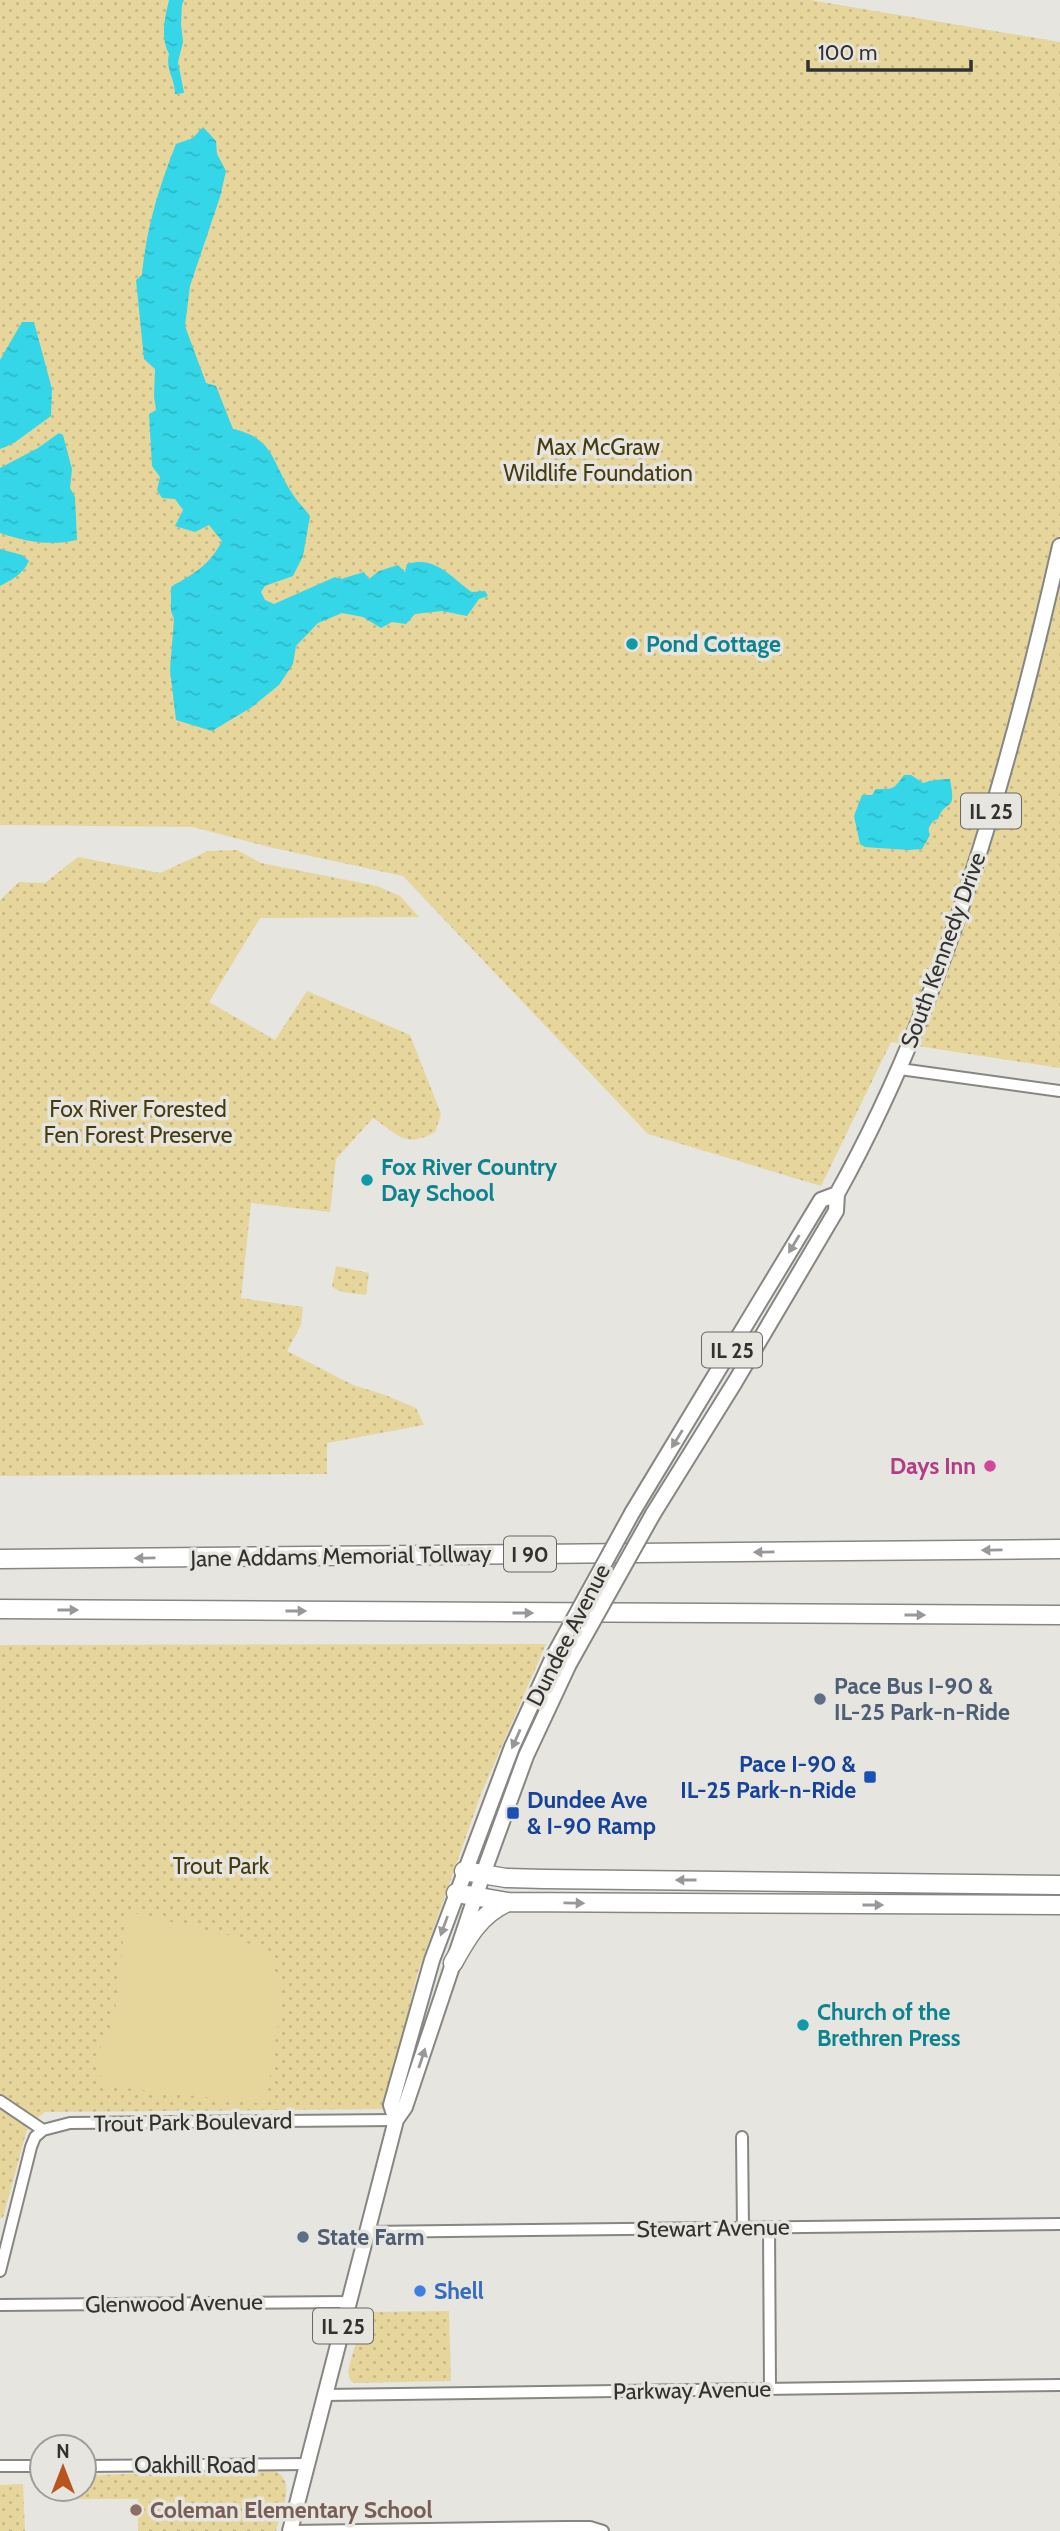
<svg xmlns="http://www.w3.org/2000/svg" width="1060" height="2531" viewBox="0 0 1060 2531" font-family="Cabin,sans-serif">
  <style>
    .grass { fill: url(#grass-dots) }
    .garden { fill: #e6d69c }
    .water { fill: url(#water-ripples) }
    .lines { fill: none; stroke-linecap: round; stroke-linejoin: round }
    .minor-casing { stroke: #878682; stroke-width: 14 }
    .major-casing { stroke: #878682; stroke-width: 18 }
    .highway-casing { stroke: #878682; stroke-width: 21 }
    .minor { stroke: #fff; stroke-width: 10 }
    .major { stroke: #fff; stroke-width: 14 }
    .highway { stroke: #fff; stroke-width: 18 }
    .major-bridge-casing { stroke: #878682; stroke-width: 18; stroke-linecap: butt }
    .major-bridge { stroke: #fff; stroke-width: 14 }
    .oneway { fill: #989898 }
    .culture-dot { fill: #0f9aa8; stroke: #e6e5e0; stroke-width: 2.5 }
    .hotel-dot { fill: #d1479c; stroke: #e6e5e0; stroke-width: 2.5 }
    .service-dot { fill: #5c6f8a; stroke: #e6e5e0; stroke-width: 2.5 }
    .transit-dot { fill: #1a4fb4; stroke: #e6e5e0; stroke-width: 2.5 }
    .shop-dot { fill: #3f7fe0; stroke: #e6e5e0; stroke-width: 2.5 }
    .education-dot { fill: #8d6e63; stroke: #e6e5e0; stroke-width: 2.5 }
    .labels { text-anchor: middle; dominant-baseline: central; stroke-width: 7; stroke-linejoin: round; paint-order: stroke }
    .shield { fill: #e6e5e0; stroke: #686865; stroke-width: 2 }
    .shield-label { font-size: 21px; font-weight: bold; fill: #323230 }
    .park-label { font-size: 23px; fill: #473c0f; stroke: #e6e5e0 }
    .culture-label { font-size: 23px; font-weight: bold; fill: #0d838f; stroke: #e6e5e0; text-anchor: start }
    .street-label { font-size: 23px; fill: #323230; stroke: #e6e5e0 }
    .hotel-label { font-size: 23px; font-weight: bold; fill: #b23c85; stroke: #e6e5e0; text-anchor: end }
    .service-label { font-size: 23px; font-weight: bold; fill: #4e5e75; stroke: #e6e5e0; text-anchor: start }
    .transit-label { font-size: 23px; font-weight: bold; fill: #164399; stroke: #e6e5e0; text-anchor: end }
    .shop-label { font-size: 23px; font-weight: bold; fill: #366cbe; stroke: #e6e5e0; text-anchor: start }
    .education-label { font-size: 23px; font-weight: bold; fill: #785e54; stroke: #e6e5e0; text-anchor: start }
  </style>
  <defs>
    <pattern id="grass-dots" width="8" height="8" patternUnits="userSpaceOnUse" patternTransform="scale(1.75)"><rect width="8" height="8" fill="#e6d69c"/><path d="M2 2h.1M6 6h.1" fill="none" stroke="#c6b887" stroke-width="1.8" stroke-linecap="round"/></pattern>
    <pattern id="water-ripples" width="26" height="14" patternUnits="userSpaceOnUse" patternTransform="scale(1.75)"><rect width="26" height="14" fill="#34d6e7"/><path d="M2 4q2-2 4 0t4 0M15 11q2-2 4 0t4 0" fill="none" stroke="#2eb8c6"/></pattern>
  </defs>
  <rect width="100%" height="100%" fill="#e6e5e0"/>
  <path class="grass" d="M0 0H810L1060 42V1068L891 1042 821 1186 648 1134 403 876 269 847 193 827 0 825Z
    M237 850 261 863 377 886 400 896 419 917 260 918 209 1002 275 1040 307 991 410 1035 441 1114 435 1132C404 1149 398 1134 373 1118L336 1159 330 1212 251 1203 241 1298 303 1307 301 1325 287 1351 353 1385 385 1395 416 1408 424 1425 327 1443V1474L0 1476V900L19 882 45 883 78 857 160 873 208 851Z
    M336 1266 369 1273 366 1295 342 1292 332 1287Z
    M546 1644 481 1794 417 1975 385 2109 45 2112 31 2123 26 2133 3 2218H0V1645Z
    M449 2311 451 2381 354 2383 350 2380 348 2371 364 2312Z
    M275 2471C297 2481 281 2513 276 2531H138V2499H50V2489H84V2476L167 2472Z
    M23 2484 25 2531H0V2485Z"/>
  <path class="garden" d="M133 1913 236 1937 269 1954 282 1997 266 2104 107 2086 97 2070 104 2029H111L118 1994 125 1919Z"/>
  <path class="water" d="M169 0H184L182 4 181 24 183 42 178 62 184 93 175 94C175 79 165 68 169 54 160 38 165 17 169 0Z
    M203 127 216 141 217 154 226 171 220 197 190 286 185 326 206 383 216 386 233 429C273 438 271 459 290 490 295 499 304 508 310 516L303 556 293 576 265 586 261 592 265 600 274 604 335 577 341 579 364 572 369 579 379 571 398 565 405 572 407 564C436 555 450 577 472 592L485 591 488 596 479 599 467 616 442 611 415 614 406 624 392 622 381 628 363 617 342 613 318 623 296 646 293 664 279 685 252 707 212 731 176 720 170 670 174 619 171 611V587C193 574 210 565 222 541L209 525 195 532 175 526 183 510 175 499 162 498 157 490 160 477 152 466 149 414 156 410 154 396 155 369 144 359 136 280 142 275C146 229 159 187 176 144L193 138Z
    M22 322H34L52 389 51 416 14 443 0 449V360Z
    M59 433 63 435 72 469 70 488 75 497 77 540C49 546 27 542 0 533V468L38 448Z
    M0 549 22 555 29 561C23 574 13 579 0 586Z
    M904 775H911L923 783C931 780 941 779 950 779 957 815 946 797 938 819L933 821 928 829 930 835 922 849 908 850 865 847 860 844 854 816 862 795H872L876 789C894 789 893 790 904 775Z"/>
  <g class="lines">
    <g class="minor-casing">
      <path id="minor" d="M900 1069 1060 1091
        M0 2101 43 2130 70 2123 396 2120
        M742 2137 743 2228
        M769 2227 770 2388
        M367 2232 1060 2224
        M0 2271 31 2147 35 2137 43 2130
        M0 2305 349 2302
        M325 2395 1060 2385
        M0 2466H42
        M84 2466 307 2464
        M293 2531 566 2527H590L603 2531"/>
    </g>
    <g class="major-casing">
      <path id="major" d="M632 1513 821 1200 837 1194
        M653 1514 735 1382 836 1211 837 1194C946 998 1011 764 1060 546
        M396 2120 391 2105 432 1960 512 1747 554 1655
        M290 2531 396 2120 405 2107 483 1874 526 1756 569 1664"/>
    </g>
    <g class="highway-casing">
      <path id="highway" d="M0 1559 1060 1549
        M0 1609 1060 1615
        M464 1871 506 1878 544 1879 1060 1885
        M456 1893 508 1902 1060 1905
        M453 1963C467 1938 480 1914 508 1902"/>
    </g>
    <use href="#minor" class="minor"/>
    <use href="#major" class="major"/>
    <use href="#highway" class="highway"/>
    <g class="major-bridge-casing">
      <path id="major-bridge" d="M554 1655 632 1513
        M569 1664 653 1514"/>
    </g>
    <use href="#major-bridge" class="major-bridge"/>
  </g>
  <defs><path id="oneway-solid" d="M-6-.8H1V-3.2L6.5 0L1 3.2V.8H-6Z" transform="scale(1.75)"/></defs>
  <g class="oneway">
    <use href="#oneway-solid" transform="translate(794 1244) rotate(121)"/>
    <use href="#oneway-solid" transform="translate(677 1439) rotate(122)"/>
    <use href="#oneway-solid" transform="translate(992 1550) rotate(179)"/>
    <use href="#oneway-solid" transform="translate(764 1552) rotate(179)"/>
    <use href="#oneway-solid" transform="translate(145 1558) rotate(179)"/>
    <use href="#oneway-solid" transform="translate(68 1610)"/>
    <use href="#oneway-solid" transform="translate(296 1611)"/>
    <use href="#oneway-solid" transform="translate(523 1613)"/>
    <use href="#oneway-solid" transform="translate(915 1615)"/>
    <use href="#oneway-solid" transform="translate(516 1739) rotate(114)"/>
    <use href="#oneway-solid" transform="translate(686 1880) rotate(-180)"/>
    <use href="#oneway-solid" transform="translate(574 1903) rotate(1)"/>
    <use href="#oneway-solid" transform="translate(873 1905)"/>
    <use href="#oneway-solid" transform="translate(444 1926) rotate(110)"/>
    <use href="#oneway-solid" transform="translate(422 2058) rotate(-72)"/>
  </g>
  <g class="culture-dot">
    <circle cx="632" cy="644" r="7"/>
    <circle cx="367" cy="1180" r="7"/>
    <circle cx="803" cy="2025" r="7"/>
  </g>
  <circle class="hotel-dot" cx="990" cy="1466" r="7"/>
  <g class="service-dot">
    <circle cx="820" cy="1699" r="7"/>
    <circle cx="303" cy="2237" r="7"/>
  </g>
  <g class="transit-dot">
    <rect x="863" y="1770" width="14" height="14" rx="3.5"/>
    <rect x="506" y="1806" width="14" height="14" rx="3.5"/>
  </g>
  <circle class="shop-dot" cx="420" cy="2291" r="7"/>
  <circle class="education-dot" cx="136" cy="2510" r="7"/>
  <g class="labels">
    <g class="shield">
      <rect x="961" y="793.5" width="60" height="35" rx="5"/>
      <rect x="702" y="1332.5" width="60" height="35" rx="5"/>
      <rect x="504" y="1536.5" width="52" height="35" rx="5"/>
      <rect x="313" y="2308.5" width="60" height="35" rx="5"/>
    </g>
    <g class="shield-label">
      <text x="991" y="811">IL 25</text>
      <text x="732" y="1350">IL 25</text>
      <text x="530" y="1554">I 90</text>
      <text x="343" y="2326">IL 25</text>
    </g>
    <g class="park-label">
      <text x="598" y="447">Max McGraw<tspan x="598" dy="26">Wildlife Foundation</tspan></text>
      <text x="138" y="1109">Fox River Forested<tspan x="138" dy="26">Fen Forest Preserve</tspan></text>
      <text x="221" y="1866">Trout Park</text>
    </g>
    <g class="culture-label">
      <text x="646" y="644">Pond Cottage</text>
      <text x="381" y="1167">Fox River Country<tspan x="381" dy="26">Day School</tspan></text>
      <text x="817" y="2012">Church of the<tspan x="817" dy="26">Brethren Press</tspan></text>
    </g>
    <g class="street-label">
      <text transform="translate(943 950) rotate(-70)">South Kennedy Drive</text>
      <text transform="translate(341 1556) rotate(-1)">Jane Addams Memorial Tollway</text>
      <text transform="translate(568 1635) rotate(-63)">Dundee Avenue</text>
      <text transform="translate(193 2122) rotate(-1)">Trout Park Boulevard</text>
      <text transform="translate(713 2228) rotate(-1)">Stewart Avenue</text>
      <text transform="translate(174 2303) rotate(-1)">Glenwood Avenue</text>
      <text transform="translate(692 2390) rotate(-1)">Parkway Avenue</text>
      <text x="195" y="2465">Oakhill Road</text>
    </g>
    <g class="hotel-label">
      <text x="976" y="1466">Days Inn</text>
    </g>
    <g class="service-label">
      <text x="834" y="1686">Pace Bus I-90 &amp;<tspan x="834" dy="26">IL-25 Park-n-Ride</tspan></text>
      <text x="317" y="2237">State Farm</text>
    </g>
    <g class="transit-label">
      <text x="856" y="1764">Pace I-90 &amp;<tspan x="856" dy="26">IL-25 Park-n-Ride</tspan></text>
      <text x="527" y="1800" text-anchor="start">Dundee Ave<tspan x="527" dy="26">&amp; I-90 Ramp</tspan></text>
    </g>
    <g class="shop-label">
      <text x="434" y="2291">Shell</text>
    </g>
    <g class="education-label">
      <text x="150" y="2510">Coleman Elementary School</text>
    </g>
  </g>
  <g transform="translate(63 2468)"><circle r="33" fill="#e6e5e0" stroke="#9e9d9a" stroke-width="2"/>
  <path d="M0-5L12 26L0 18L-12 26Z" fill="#b95421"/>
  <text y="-10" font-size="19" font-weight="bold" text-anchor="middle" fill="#323230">N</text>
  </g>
  <path d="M808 60v10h163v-10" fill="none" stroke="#323230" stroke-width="3.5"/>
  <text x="818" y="60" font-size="21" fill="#323230" stroke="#e6e5e0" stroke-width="5" paint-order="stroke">100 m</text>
</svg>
